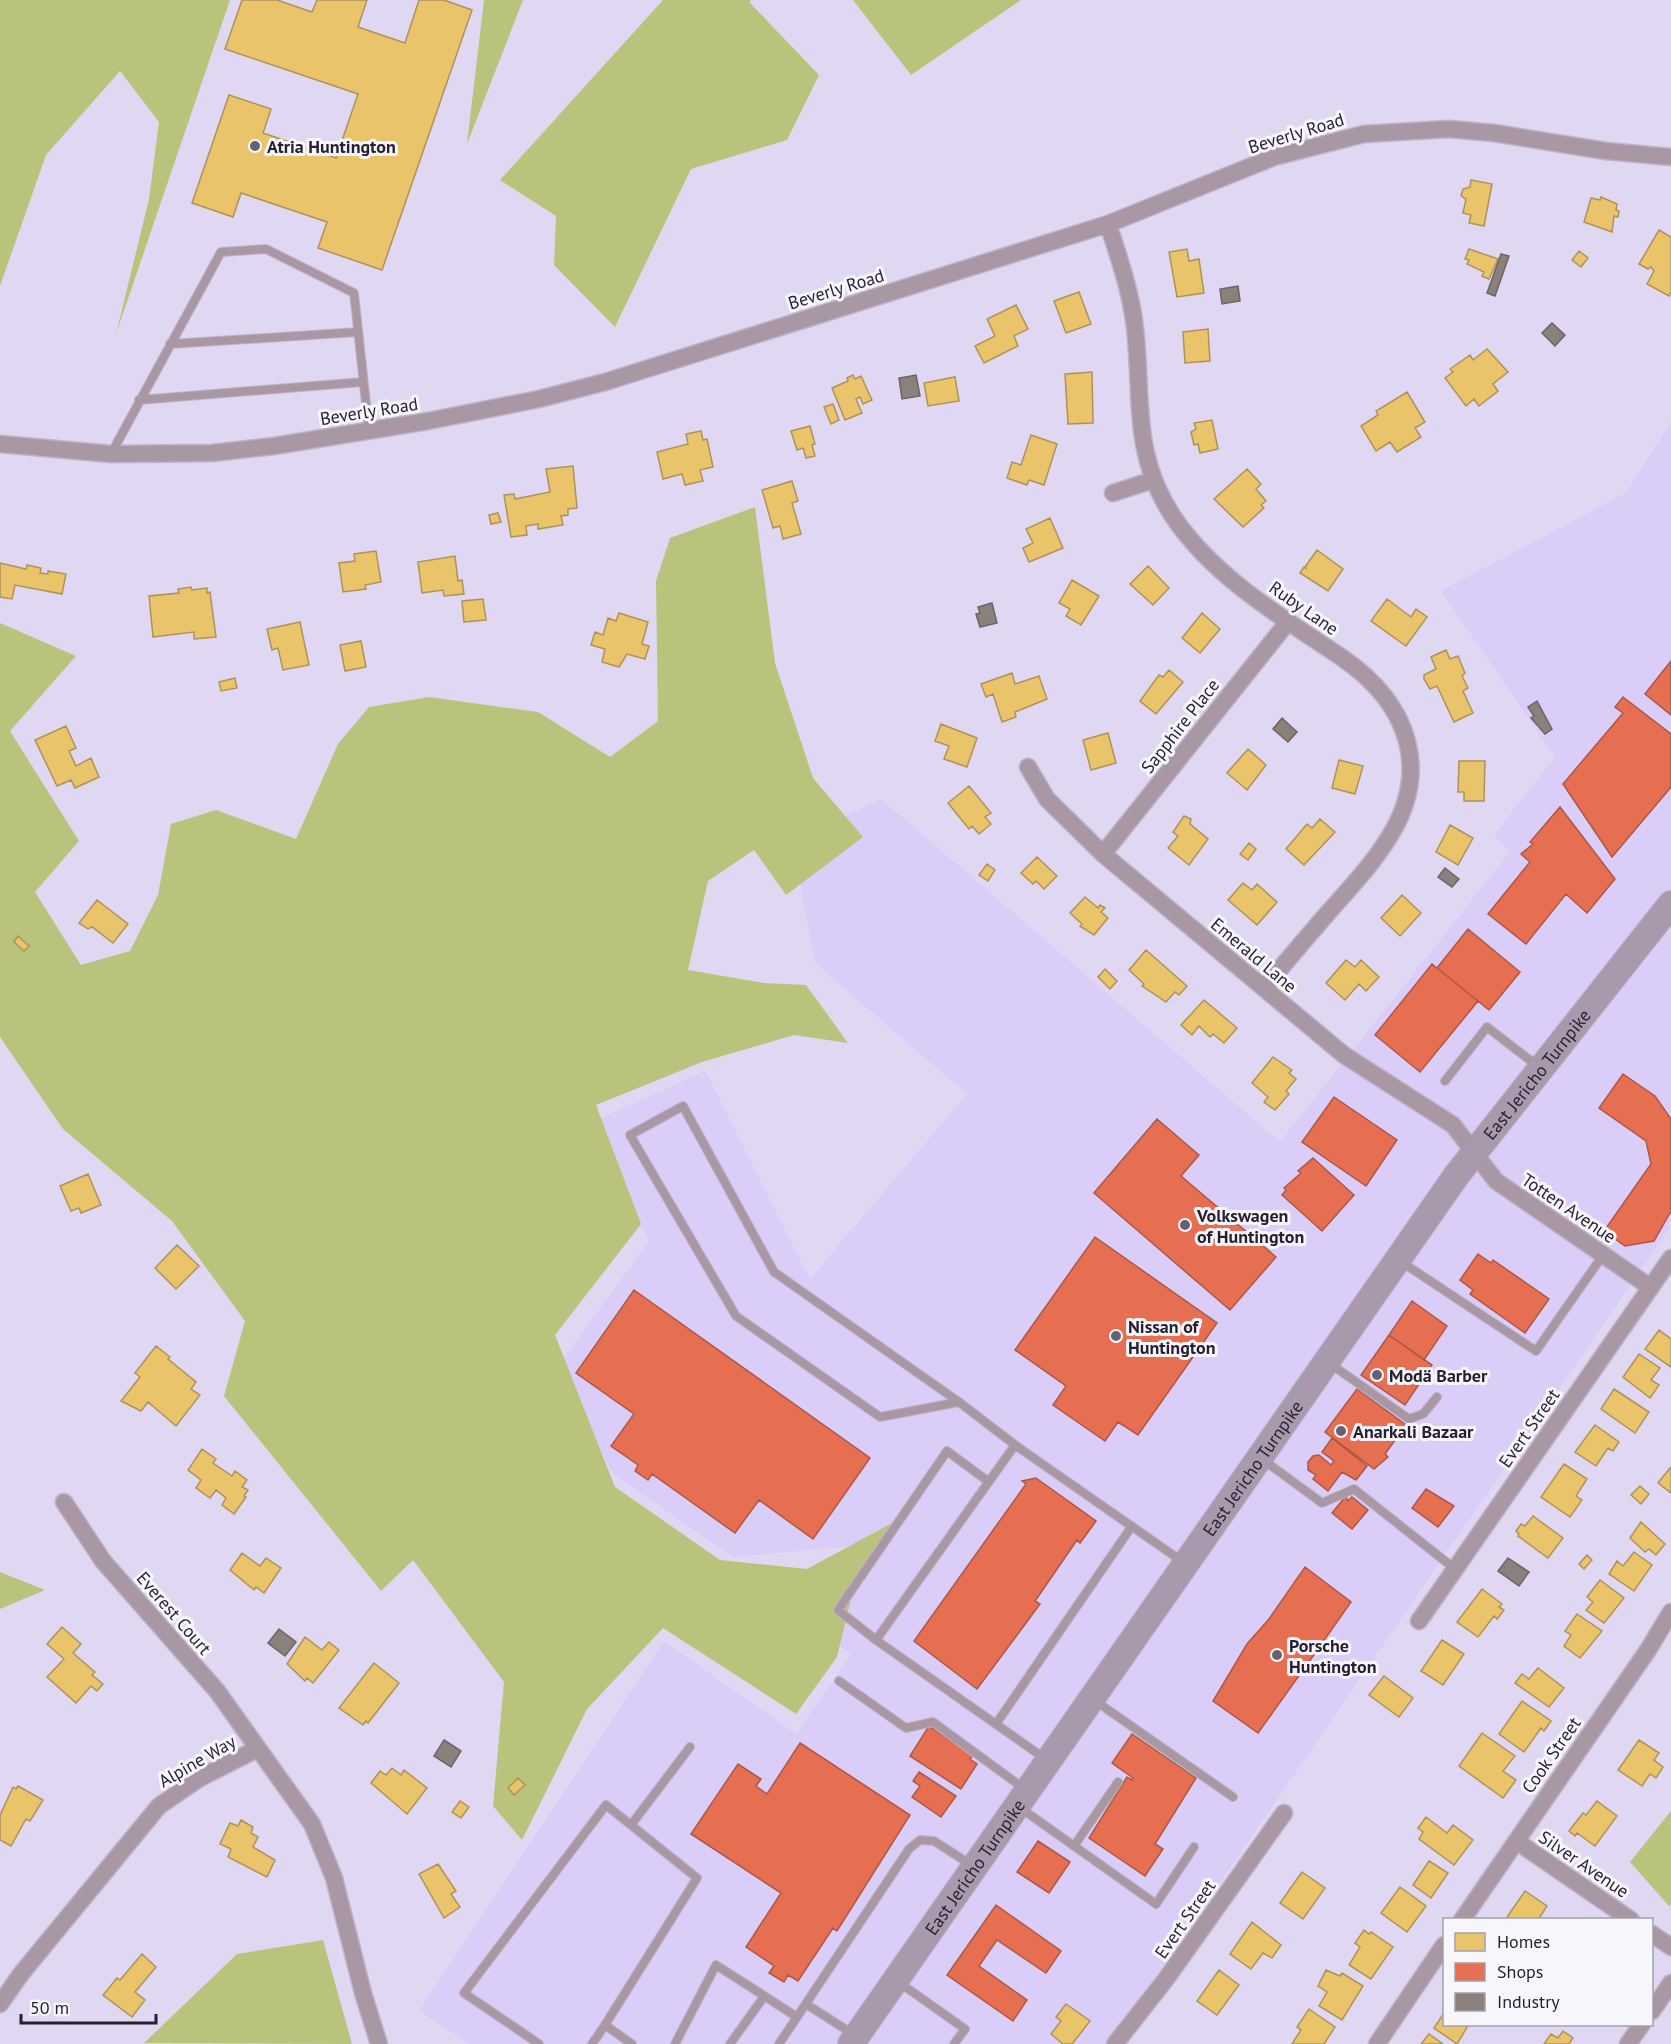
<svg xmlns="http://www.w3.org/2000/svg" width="1671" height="2044" viewBox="0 0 1671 2044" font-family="'PT Sans',sans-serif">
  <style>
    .built { fill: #dacdf8 }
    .forest { fill: #bac37b }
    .homes { fill: #e9c46a; stroke: #ae9259; stroke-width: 1.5 }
    .shops { fill: #e76f51; stroke: #ad5747; stroke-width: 1.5 }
    .industry { fill: #8a817c; stroke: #6c6466; stroke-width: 1.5 }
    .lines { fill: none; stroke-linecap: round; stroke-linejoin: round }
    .service-casing { stroke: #bbb5ca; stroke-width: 10 }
    .minor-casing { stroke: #bbb5ca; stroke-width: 19 }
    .primary-casing { stroke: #bbb5ca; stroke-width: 28 }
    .service { stroke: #a998a4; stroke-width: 8 }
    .minor { stroke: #a998a4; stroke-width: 16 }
    .primary { stroke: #aa98ac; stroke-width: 26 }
    .poi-dot { fill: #666075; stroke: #f7f6fb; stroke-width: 2 }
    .labels { text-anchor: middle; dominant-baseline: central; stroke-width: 6; stroke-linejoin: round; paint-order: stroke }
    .street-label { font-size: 18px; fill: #251f31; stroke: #f7f6fb }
    .poi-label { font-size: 18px; font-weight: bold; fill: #251f31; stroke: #f7f6fb; text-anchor: start }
  </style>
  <rect width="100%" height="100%" fill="#e0d8f3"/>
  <path class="built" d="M1671 422V1226L1109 2044H470L419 2011 664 1641 796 1734 851 1654 810 1625 864 1545 733 1557 613 1474 559 1365 649 1241 593 1122 705 1071 810 1279 967 1094 815 963 792 843 881 799 1280 1142 1510 852 1494 835 1555 757 1441 591 1626 493Z"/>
  <path class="forest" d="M0 0H230L116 334 149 199 159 122 120 71 46 155 0 286Z
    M484 0H523L467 144Z
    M663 0H751L750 3 819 75 787 140 691 169 615 327 554 265 556 216 500 180Z
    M853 0H1021L911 75Z
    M755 507 775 663 813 778 863 837 786 895 754 850 708 881 688 970 764 983 806 985 848 1043 794 1035 702 1062 596 1105 641 1224 555 1335 615 1487 720 1560 807 1569 894 1522 853 1590 837 1657 796 1714 663 1628 587 1709 522 1840 493 1806 504 1682 413 1560 381 1591 224 1396 245 1321 172 1221 63 1129 0 1037V623L76 656 10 731 79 841 35 892 81 965 130 951 158 895 171 824 216 810 296 839 338 744 369 707 429 697 538 712 610 757 658 721 656 581 670 538Z
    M0 1572 45 1590 0 1609Z
    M1671 1811V1904L1669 1906 1630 1862Z
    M323 1940 352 2044 144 2043 237 1954Z"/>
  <path class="homes" d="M242 0H277L312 12 317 0H367L358 27 405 43 419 0H444L472 10 382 270 318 248 327 222 241 193 233 217 192 203 229 95 271 109 263 133 336 158 358 94 225 49Z
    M1471 180 1492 184 1484 226 1469 223 1471 215 1463 213 1466 199 1461 196 1463 189 1470 187Z
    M1601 197 1617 204 1616 210 1619 211 1618 217 1614 216 1612 232 1584 222 1591 198 1600 200Z
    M1659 230 1671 237V292L1669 296 1647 284 1654 271 1651 267 1648 269 1639 264Z
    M1187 249 1189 261 1199 259 1204 293 1177 297 1169 252Z
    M1469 249 1498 259 1489 279 1482 276 1484 272 1467 264 1469 260 1465 259Z
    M1579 251 1588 258 1581 267 1572 260Z
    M1079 292 1091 324 1066 333 1054 301Z
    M1016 305 1028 329 1014 336 1018 346 984 363 975 346 995 336 987 319Z
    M1208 329 1210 361 1185 363 1183 332Z
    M1487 349 1508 372 1493 384 1498 391 1479 406 1474 399 1466 406 1445 378 1453 372 1450 369 1470 355 1473 360Z
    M1092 372 1093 423 1068 424 1065 374Z
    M853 375 855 379 861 376 872 400 863 404 860 397 856 399 862 413 845 420 832 388 848 381 847 378Z
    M955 377 959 401 928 406 924 383Z
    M1407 392 1425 422 1415 428 1421 437 1397 452 1390 442 1376 451 1361 426 1378 415 1376 411Z
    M833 404 839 420 831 424 824 407Z
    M1212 420 1218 449 1200 453 1198 444 1194 445 1191 432 1196 429 1194 423Z
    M810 426 815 444 812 445 815 456 806 458 803 448 797 450 791 431Z
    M701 431 703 440 707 439 713 467 700 470 703 481 685 485 682 474 663 479 657 452 688 444 686 434Z
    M1031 435 1057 444 1044 485 1029 480 1027 485 1007 478 1012 462 1021 465Z
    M573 466 577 508 568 509V515L561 516 563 525 538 529V524L526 526 527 535 511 537 504 495 514 494 515 499 550 492 546 469Z
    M1247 469 1261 484 1256 489 1266 501 1261 505 1264 508 1243 527 1214 499Z
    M792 481 798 501 792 503 801 534 783 539 780 526 773 528 762 490Z
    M498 513 501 522 491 524 489 515Z
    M1050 518 1063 548 1029 562 1023 548 1033 543 1026 529Z
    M1317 550 1343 569 1328 591 1300 573 1304 567 1307 569 1305 567Z
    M376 551 381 582 365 585 366 589 343 592 339 563 355 561 354 554Z
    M455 556 458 581 462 580 464 594 444 596 443 590 422 593 418 562Z
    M0 563 26 569 27 565 41 568 40 573 48 574V571L66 574 62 594 15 585 12 599 0 597Z
    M1148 566 1169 588 1153 605 1130 584Z
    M1072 580 1099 596 1081 625 1066 616 1070 609 1059 603Z
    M191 587 192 590 207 588V593L210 592 216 637 194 639V632L153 637 149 596 179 593 178 589Z
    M483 599 486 620 464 622 462 601Z
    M1387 599 1411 617 1416 609 1427 617 1406 646 1371 621Z
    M619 613 648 622 642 644 649 646 645 659 627 654 619 667 602 662 605 649 591 645 595 632 603 635 608 618 616 621Z
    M1202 613 1220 629 1200 653 1182 638Z
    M300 622 309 665 283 670 278 648 272 650 267 629Z
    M361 641 366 667 345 671 340 645Z
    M1446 650 1450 659 1458 656 1465 673 1462 676 1468 688 1463 691 1473 713 1454 722 1437 686 1430 689 1424 679V675L1436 669 1431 657Z
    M1169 670 1183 682 1156 714 1140 701 1159 675 1163 677Z
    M1012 673 1015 684 1039 676 1047 699 1015 712 1016 717 1002 722 993 694 986 697 981 684Z
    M235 678 237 688 221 691 219 682Z
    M941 724 977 738 967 767 944 759 949 746 935 741Z
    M66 726 76 748 69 751 76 766 91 758 99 777 75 788 71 780 57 786 35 740Z
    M1108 733 1116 763 1091 770 1083 740Z
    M1248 749 1266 765 1247 790 1227 773Z
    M1339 760 1363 766 1355 794 1332 788Z
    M1459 761H1485L1484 801H1464V792H1458Z
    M969 786 991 813 985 817 991 824 979 834 972 826 969 829 948 803Z
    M1184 816 1191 819 1190 824 1208 839 1189 865 1168 848 1178 836 1173 832Z
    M1320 819 1335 832 1304 865 1286 849 1307 824 1312 828Z
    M1450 825 1473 838 1458 865 1436 852Z
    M1249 843 1256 849 1248 860 1240 854Z
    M1037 857 1057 876 1044 889 1036 881 1033 884 1021 873Z
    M987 864 995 870 988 881 979 875Z
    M1243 883 1252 890 1257 884 1277 902 1257 925 1228 900Z
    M1402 895 1421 913 1400 936 1381 918Z
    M1085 897 1098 908 1100 905 1105 908 1101 912 1108 918 1094 935 1080 926 1082 924 1070 913Z
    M97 900 128 924 113 943 92 927 88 929 79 923Z
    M18 936 29 946 24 951 14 942Z
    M1146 950 1187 986 1179 995 1175 992 1166 1002 1142 986 1144 984 1129 970Z
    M1346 960 1355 967 1361 960 1379 977 1366 991 1359 984 1345 1000 1326 983Z
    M1105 969 1117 981 1110 989 1098 977Z
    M1204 1000 1237 1028 1224 1043 1213 1034 1210 1037 1199 1026 1192 1035 1181 1025Z
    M1273 1057 1292 1070 1289 1073 1296 1079 1286 1091 1289 1094 1275 1110 1264 1102 1268 1097 1252 1083Z
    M88 1174 101 1205 81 1213 79 1208 71 1211 60 1186Z
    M177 1245 199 1266 176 1289 155 1268Z
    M1659 1330 1671 1339V1367L1645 1349Z
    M156 1346 170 1357 168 1359 196 1382 191 1389 200 1395 176 1426 148 1402 141 1411 121 1401 140 1377 135 1373Z
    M1639 1354 1660 1368 1651 1380 1659 1385 1650 1398 1623 1377Z
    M1614 1389 1649 1412 1635 1433 1601 1409Z
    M1595 1425 1619 1442 1613 1451 1608 1448 1596 1466 1575 1452Z
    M202 1449 216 1459 213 1463 232 1476 235 1471 247 1480 242 1487 248 1490 244 1496 246 1497 234 1514 222 1505 226 1498 216 1490 210 1498 196 1488 201 1480 188 1470Z
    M1564 1464 1587 1479 1576 1496 1582 1500 1570 1517 1541 1497Z
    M1671 1467V1493L1658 1483Z
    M1640 1486 1649 1494 1641 1504 1631 1495Z
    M1533 1516 1563 1538 1548 1558 1518 1536 1519 1534 1516 1531 1521 1524 1525 1526Z
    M1641 1522 1665 1544 1656 1555 1649 1549 1645 1552 1630 1538Z
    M1634 1552 1652 1565 1634 1591 1609 1574 1617 1561 1623 1566Z
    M242 1553 260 1566 266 1558 281 1568 264 1593 256 1587 254 1590 230 1570Z
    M1587 1555 1592 1560 1584 1569 1579 1564Z
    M1600 1580 1624 1598 1604 1623 1586 1610 1593 1602 1587 1597Z
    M1482 1589 1502 1604 1499 1607 1504 1610 1497 1619 1494 1616 1478 1637 1457 1622Z
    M1577 1614 1602 1631 1580 1658 1564 1646 1571 1635 1565 1631Z
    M62 1627 81 1644 73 1653 95 1672 92 1675 103 1684 97 1691 91 1686 76 1703 47 1677 64 1659 47 1644Z
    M305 1637 322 1650 329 1642 339 1650 313 1683 307 1678 305 1681 287 1664Z
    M1442 1640 1464 1654 1443 1685 1421 1671Z
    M374 1663 399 1683 368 1723 366 1721 363 1725 339 1708Z
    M1538 1668 1564 1688 1549 1707 1515 1683 1522 1674 1529 1679Z
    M1384 1676 1413 1698 1399 1717 1369 1695Z
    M1522 1701 1551 1721 1544 1731 1541 1728 1524 1752 1499 1734Z
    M1482 1733 1515 1756 1503 1771 1516 1780 1503 1798 1459 1766Z
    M1639 1740 1659 1753 1654 1760 1663 1767 1656 1778 1650 1774 1642 1786 1618 1770Z
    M392 1768 401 1775 404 1770 427 1788 407 1814 371 1783 380 1771 386 1775Z
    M518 1778 525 1785 514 1795 508 1788Z
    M18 1786 43 1800 30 1821 26 1819 11 1846 0 1840V1815L13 1787 16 1789Z
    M460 1801 469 1807 461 1818 452 1812Z
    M1597 1801 1617 1816 1595 1846 1577 1833 1575 1836 1569 1831 1583 1813 1586 1815Z
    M1426 1817 1447 1833 1453 1825 1473 1840 1454 1865 1419 1839 1423 1832 1418 1828Z
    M241 1820 253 1827 251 1833 258 1837 253 1847 275 1860 267 1877 228 1857 231 1849 220 1844 230 1823 238 1826Z
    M1429 1861 1448 1873 1431 1898 1413 1885Z
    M438 1864 456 1891 451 1894 460 1907 444 1918 419 1874Z
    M1302 1872 1325 1888 1303 1919 1280 1903Z
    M1400 1887 1426 1906 1407 1932 1381 1913Z
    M1525 1891 1547 1906 1538 1920H1505Z
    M1252 1922 1281 1945 1272 1958 1263 1953 1251 1969 1230 1954Z
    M1364 1930 1369 1934 1371 1932 1393 1947 1371 1979 1349 1965 1360 1947 1355 1943Z
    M142 1954 156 1967 135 1992 145 2000 132 2017 103 1995 117 1978 120 1980Z
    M1219 1970 1239 1985 1217 2015 1197 2001Z
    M1326 1970 1340 1976 1342 1973 1363 1986 1342 2020 1319 2006 1327 1992 1318 1986Z
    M1066 2004 1090 2021 1072 2044H1063L1051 2034 1061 2021 1056 2017Z
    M1309 2009 1335 2027 1324 2044H1292L1301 2030 1297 2027Z
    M1444 2013V2024H1469L1457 2044 1434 2028Z
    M1563 2031 1573 2038 1569 2044H1544L1551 2034 1558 2038Z
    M1429 2034 1443 2044H1421Z"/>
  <path class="shops" d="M1671 661V715L1645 694Z
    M1623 697 1671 734V787L1612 857 1563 784 1623 713 1615 707Z
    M1560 807 1615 879 1587 913 1566 894 1526 944 1488 914 1530 862 1521 854 1533 844 1530 842Z
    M1468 929 1520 972 1489 1010 1437 968Z
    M1432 964 1478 1001 1420 1072 1375 1035Z
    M1623 1074 1655 1096 1671 1119V1211L1654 1241 1625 1246 1604 1231 1651 1164 1646 1141 1599 1108Z
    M1334 1097 1397 1140 1366 1186 1302 1142Z
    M1157 1119 1199 1155 1181 1176 1276 1257 1230 1310 1094 1193Z
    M1313 1158 1354 1195 1322 1231 1282 1195 1286 1190 1284 1188 1301 1173 1298 1171Z
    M1095 1237 1217 1323 1138 1435 1118 1422 1105 1441 1053 1405 1066 1386 1015 1350Z
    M1478 1254 1491 1263 1493 1260 1549 1299 1525 1333 1470 1294 1473 1290 1460 1280Z
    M634 1290 870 1458 813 1539 759 1500 735 1533 652 1474 648 1480 635 1471 638 1465 611 1446 634 1414 576 1373Z
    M1412 1301 1447 1326 1424 1360 1389 1335Z
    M1389 1335 1432 1365 1405 1405 1361 1375Z
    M1357 1389 1406 1425 1385 1454 1388 1457 1374 1469 1325 1432Z
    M1332 1438 1367 1466 1356 1480 1342 1472 1328 1491 1313 1479 1316 1475 1308 1470V1462L1313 1456 1319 1455 1331 1465 1334 1461 1322 1452Z
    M1036 1478 1096 1521 1080 1543 1077 1540 1035 1601 1040 1604 977 1689 914 1641 1026 1484 1022 1481Z
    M1426 1489 1454 1506 1438 1527 1412 1508Z
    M1346 1496 1348 1501 1352 1497 1368 1510 1352 1529 1332 1513Z
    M1305 1567 1351 1602 1306 1666 1312 1670 1309 1674 1303 1670 1258 1733 1213 1701 1247 1644 1269 1619Z
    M929 1726 973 1755 970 1759 977 1764 961 1789 910 1756Z
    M1132 1734 1196 1778 1155 1844 1163 1849 1145 1876 1089 1838 1127 1777 1132 1780 1133 1778 1112 1763Z
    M800 1743 910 1815 837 1931 833 1928 798 1981 788 1975 784 1982 769 1973 774 1966 746 1947 781 1893 691 1834 738 1764 761 1779 756 1786 767 1794Z
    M919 1772 956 1796 941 1817 912 1797 920 1786 913 1781Z
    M1038 1841 1070 1862 1049 1893 1017 1872Z
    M996 1905 1061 1951 1046 1973 997 1940 979 1966 1027 2000 1013 2021 947 1975Z"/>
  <path class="industry" d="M1501 254 1509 256 1495 296 1487 293Z
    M1238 286 1240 301 1222 304 1220 289Z
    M1552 323 1565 335 1555 346 1542 333Z
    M916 375 920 396 902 399 899 378Z
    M992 603 997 623 980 627 976 614 980 613 978 607Z
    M1537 701 1552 729 1545 734 1531 718 1534 716 1528 707Z
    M1282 718 1297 732 1288 742 1273 729Z
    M1445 868 1459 879 1452 887 1438 877Z
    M1508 1558 1529 1572 1519 1586 1498 1571Z
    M279 1629 296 1642 285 1656 268 1643Z
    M444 1740 461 1751 451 1767 434 1756Z"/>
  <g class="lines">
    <g class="service-casing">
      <path id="service" d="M170 344 358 332
        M139 400 363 382
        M111 454 221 252 266 249 354 293 369 431
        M1445 1081 1487 1027 1540 1068
        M1400 1261 1536 1351 1603 1255
        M1329 1363 1409 1419 1423 1414 1437 1397
        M959 1402 880 1417 736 1316 630 1135 683 1106 774 1272 959 1402 1015 1445
        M1262 1459 1322 1503 1354 1489 1455 1569
        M876 1640 838 1610 947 1451 989 1482
        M839 1681 906 1728 933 1722 1026 1790
        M1094 1700 1233 1797
        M996 1724 1132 1526
        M1047 1760 876 1640 1015 1445 1183 1562
        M1019 1807 1156 1904 1194 1847
        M631 1825 690 1747
        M1074 1846 1118 1782
        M897 1981 965 2029 954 2044
        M806 2004 853 2034
        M539 2044 464 1993 606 1805 697 1878 605 2025 632 2044
        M592 2044 605 2025
        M675 2044 716 1965 797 2017
        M730 2044 763 1998
        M779 2044 909 1849 920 1840 934 1841 973 1866"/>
    </g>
    <g class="minor-casing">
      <path id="minor" d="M1108 224C1119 258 1131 292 1135 328 1143 401 1131 456 1176 521 1218 580 1283 618 1341 657 1410 704 1434 773 1384 845 1368 870 1346 892 1327 914 1306 938 1285 963 1264 988
        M0 444 111 454 212 453 274 446 428 421 539 399 605 382 1108 224 1274 157 1364 134 1449 129 1494 133 1606 151 1671 157
        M1113 493 1153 480
        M1028 767 1047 799 1103 854 1344 1055 1453 1125 1496 1181 1650 1287
        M1103 854 1287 623
        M64 1502 103 1561 217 1691 312 1824 334 1878 363 1993 379 2044
        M1419 1621 1671 1258
        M1516 1841 1631 1920
        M1462 1920 1648 1650 1671 1612
        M1652 1934 1671 1947
        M0 2004 21 1974 159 1806 200 1778 257 1749
        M1652 2011 1671 1983
        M1115 2044 1166 1979 1284 1813
        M1377 2044 1444 1945
        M1628 2044 1642 2024"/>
    </g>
    <g class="primary-casing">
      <g id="primary">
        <path id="s1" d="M851 2044 1456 1176 1671 904"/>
      </g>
    </g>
    <use href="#service" class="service"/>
    <use href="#minor" class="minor"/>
    <use href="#primary" class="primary"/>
  </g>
  <g class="poi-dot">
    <circle cx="255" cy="146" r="6"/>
    <circle cx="1185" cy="1225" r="6"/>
    <circle cx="1116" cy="1336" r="6"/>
    <circle cx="1377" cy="1375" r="6"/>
    <circle cx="1341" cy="1431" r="6"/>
    <circle cx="1277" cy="1655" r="6"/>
  </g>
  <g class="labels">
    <g class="street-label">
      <text transform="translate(1296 133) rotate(-17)">Beverly Road</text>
      <text transform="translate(836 289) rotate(-17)">Beverly Road</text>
      <text transform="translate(369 411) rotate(-9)">Beverly Road</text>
      <text transform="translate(1304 608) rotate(35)">Ruby Lane</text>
      <text transform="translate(1180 726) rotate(-52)">Sapphire Place</text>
      <text transform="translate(1254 955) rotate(40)">Emerald Lane</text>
      <text stroke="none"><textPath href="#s1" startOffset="1188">East Jericho Turnpike</textPath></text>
      <text transform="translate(1569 1208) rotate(34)">Totten Avenue</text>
      <text transform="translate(1529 1428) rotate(-55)">Evert Street</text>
      <text stroke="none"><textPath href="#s1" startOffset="702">East Jericho Turnpike</textPath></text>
      <text transform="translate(174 1613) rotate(49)">Everest Court</text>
      <text transform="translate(1551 1755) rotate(-55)">Cook Street</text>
      <text transform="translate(197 1761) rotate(-30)">Alpine Way</text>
      <text transform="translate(1584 1864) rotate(34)">Silver Avenue</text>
      <text stroke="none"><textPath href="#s1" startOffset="216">East Jericho Turnpike</textPath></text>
      <text transform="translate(1185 1919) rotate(-55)">Evert Street</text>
    </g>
    <g class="poi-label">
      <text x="267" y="146">Atria Huntington</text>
      <text x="1197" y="1215">Volkswagen<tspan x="1197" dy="21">of Huntington</tspan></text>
      <text x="1128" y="1326">Nissan of<tspan x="1128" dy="21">Huntington</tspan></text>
      <text x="1389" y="1375">Modä Barber</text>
      <text x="1353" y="1431">Anarkali Bazaar</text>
      <text x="1289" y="1645">Porsche<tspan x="1289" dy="21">Huntington</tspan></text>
    </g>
  </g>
  <rect x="1443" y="1918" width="210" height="108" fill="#f7f6fb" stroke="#a3a0aa" stroke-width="1.5"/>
  <rect x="1455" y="1933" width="30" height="18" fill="#e9c46a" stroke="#a3a0aa" stroke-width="1.5"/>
  <text x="1497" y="1948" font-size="18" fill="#251f31">Homes</text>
  <rect x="1455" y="1963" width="30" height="18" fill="#e76f51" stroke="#a3a0aa" stroke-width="1.5"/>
  <text x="1497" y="1978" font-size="18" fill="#251f31">Shops</text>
  <rect x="1455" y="1993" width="30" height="18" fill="#8a817c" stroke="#a3a0aa" stroke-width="1.5"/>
  <text x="1497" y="2008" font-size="18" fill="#251f31">Industry</text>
  <path d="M21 2014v9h135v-9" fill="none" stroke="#251f31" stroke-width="3"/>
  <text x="30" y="2014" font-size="18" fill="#251f31" stroke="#f7f6fb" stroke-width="4.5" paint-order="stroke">50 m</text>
</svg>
